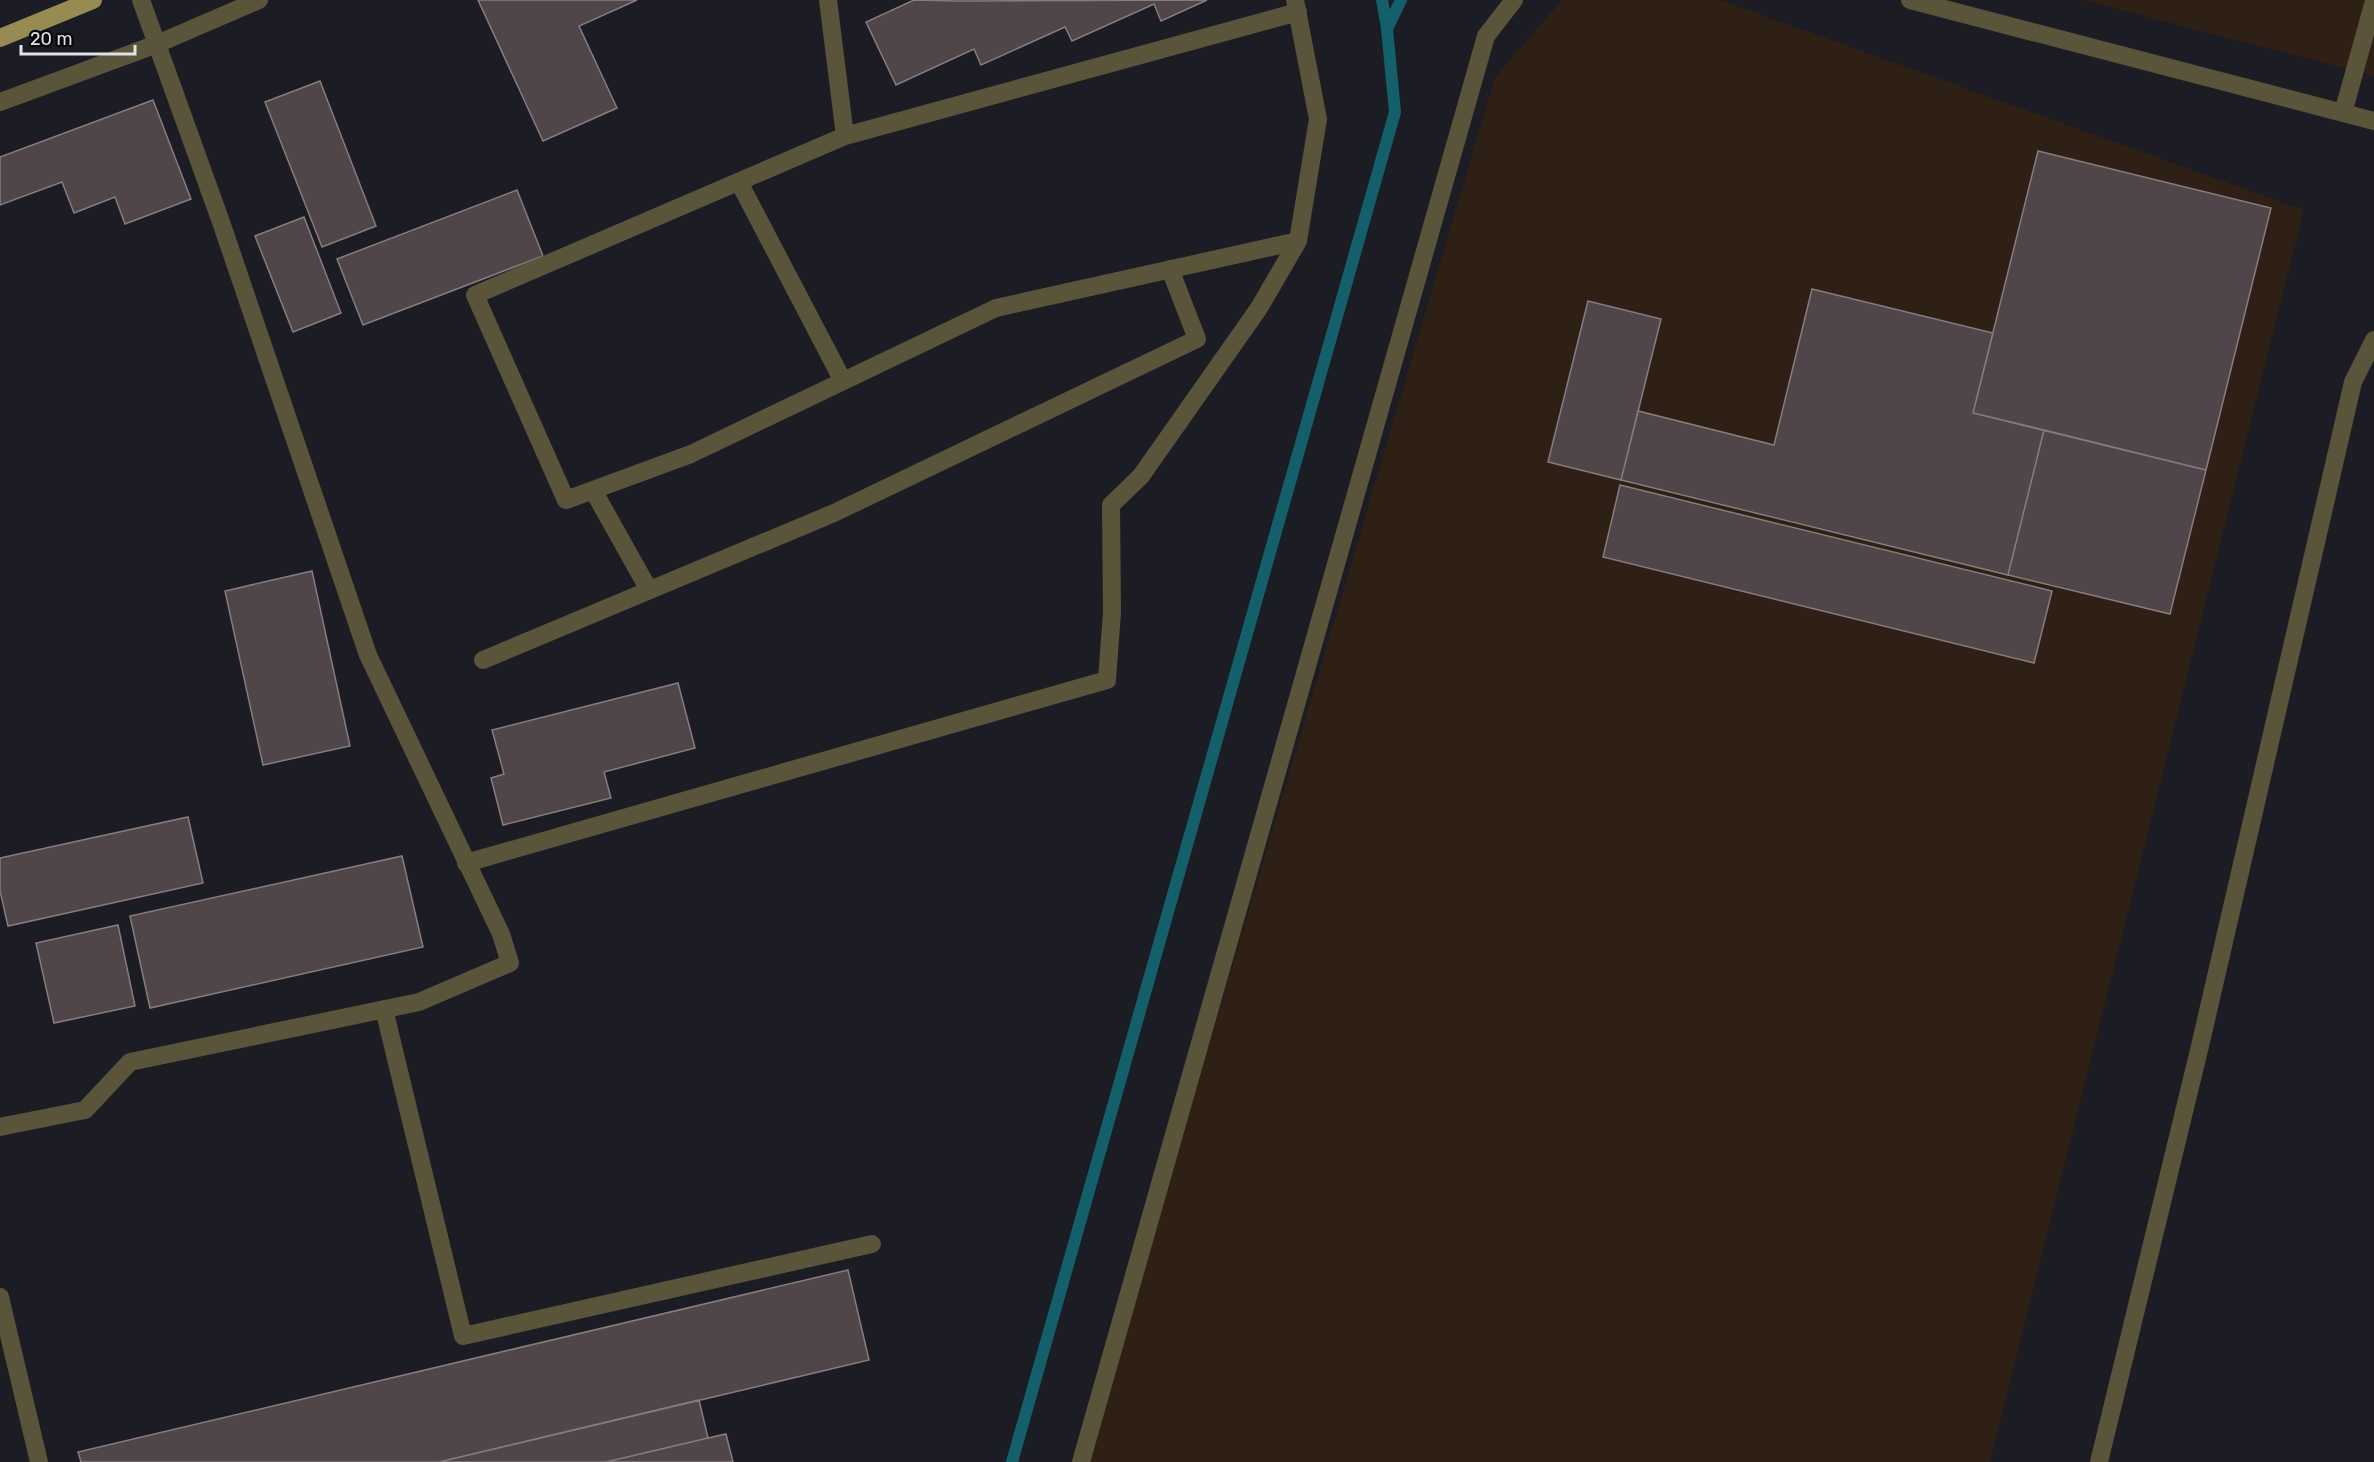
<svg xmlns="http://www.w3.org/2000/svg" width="2374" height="1462" viewBox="0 0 2374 1462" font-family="Rubik,sans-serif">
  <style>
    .industrial { fill: #2f2015 }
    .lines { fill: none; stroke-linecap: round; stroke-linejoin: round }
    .stream { stroke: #135f6a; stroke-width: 12 }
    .building { fill: #504548; stroke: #877c7f; stroke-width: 1.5 }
    .minor { stroke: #59543a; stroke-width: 18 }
    .major { stroke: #978b54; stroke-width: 18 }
  </style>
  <rect width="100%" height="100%" fill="#1b1c24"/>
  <path class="industrial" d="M1562 0H1720L2304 210 1990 1462H1086L1495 77Z
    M2082 0H2374V76Z"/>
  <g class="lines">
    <path class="stream" d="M1382 0 1387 28
      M1012 1462 1395 112 1387 29 1401 0"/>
  </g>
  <path class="building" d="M478 0H637L579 26 617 108 543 141Z
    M914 0 957 1 1207 0 1161 21 1154 4 1072 41 1065 27 981 65 974 49 896 85 866 22Z
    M320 81 376 226 322 247 265 102Z
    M153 100 191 199 125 224 115 197 74 213 62 182 0 205V157Z
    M2038 151 2271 208 2206 470 1973 413Z
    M517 190 543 256 363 325 337 259Z
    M304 217 341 313 293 332 255 236Z
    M1812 289 1993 333 1973 413 2044 430 2008 575 1621 480 1638 411 1774 445Z
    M1588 301 1661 319 1621 480 1548 462Z
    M2044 430 2206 470 2170 614 2008 575Z
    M1620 485 2052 591 2034 663 1603 557Z
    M312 571 350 746 263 765 225 591Z
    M678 683 695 748 604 772 611 798 503 825 491 778 504 774 492 730Z
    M188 817 203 883 8 926 0 891V858Z
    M402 856 423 947 150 1008 130 916Z
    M118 925 135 1006 54 1023 36 943Z
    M848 1270 869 1360 439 1462H81L78 1452Z
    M699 1400 708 1438 606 1462H439Z
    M726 1434 733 1462H606L708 1438Z"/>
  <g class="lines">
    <path class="minor" d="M828 0 845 136
      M1910 0 2374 121
      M1298 12 845 136 475 295 566 500 691 454 996 308 1298 241
      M0 102 157 44 259 0
      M2343 113 2374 1
      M739 182 843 381
      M593 490 649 590
      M483 660 834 513 1197 339 1170 269
      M466 863 1107 680 1112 612 1111 505 1141 476 1259 308 1298 241 1318 119 1295 0
      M384 1009 463 1336 872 1244
      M0 1127 85 1110 130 1062 419 1002 510 963 501 934 368 655 221 222 141 0
      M0 1297 39 1462
      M1081 1462 1486 36 1514 0
      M2099 1462 2200 1046 2353 382 2374 340"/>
    <path class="major" d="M0 38 93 0"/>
  </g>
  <path d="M21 45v9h114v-9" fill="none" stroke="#e1e2e7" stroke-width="3"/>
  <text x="30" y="45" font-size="18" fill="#e1e2e7" stroke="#06070a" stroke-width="4.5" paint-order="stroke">20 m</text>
</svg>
